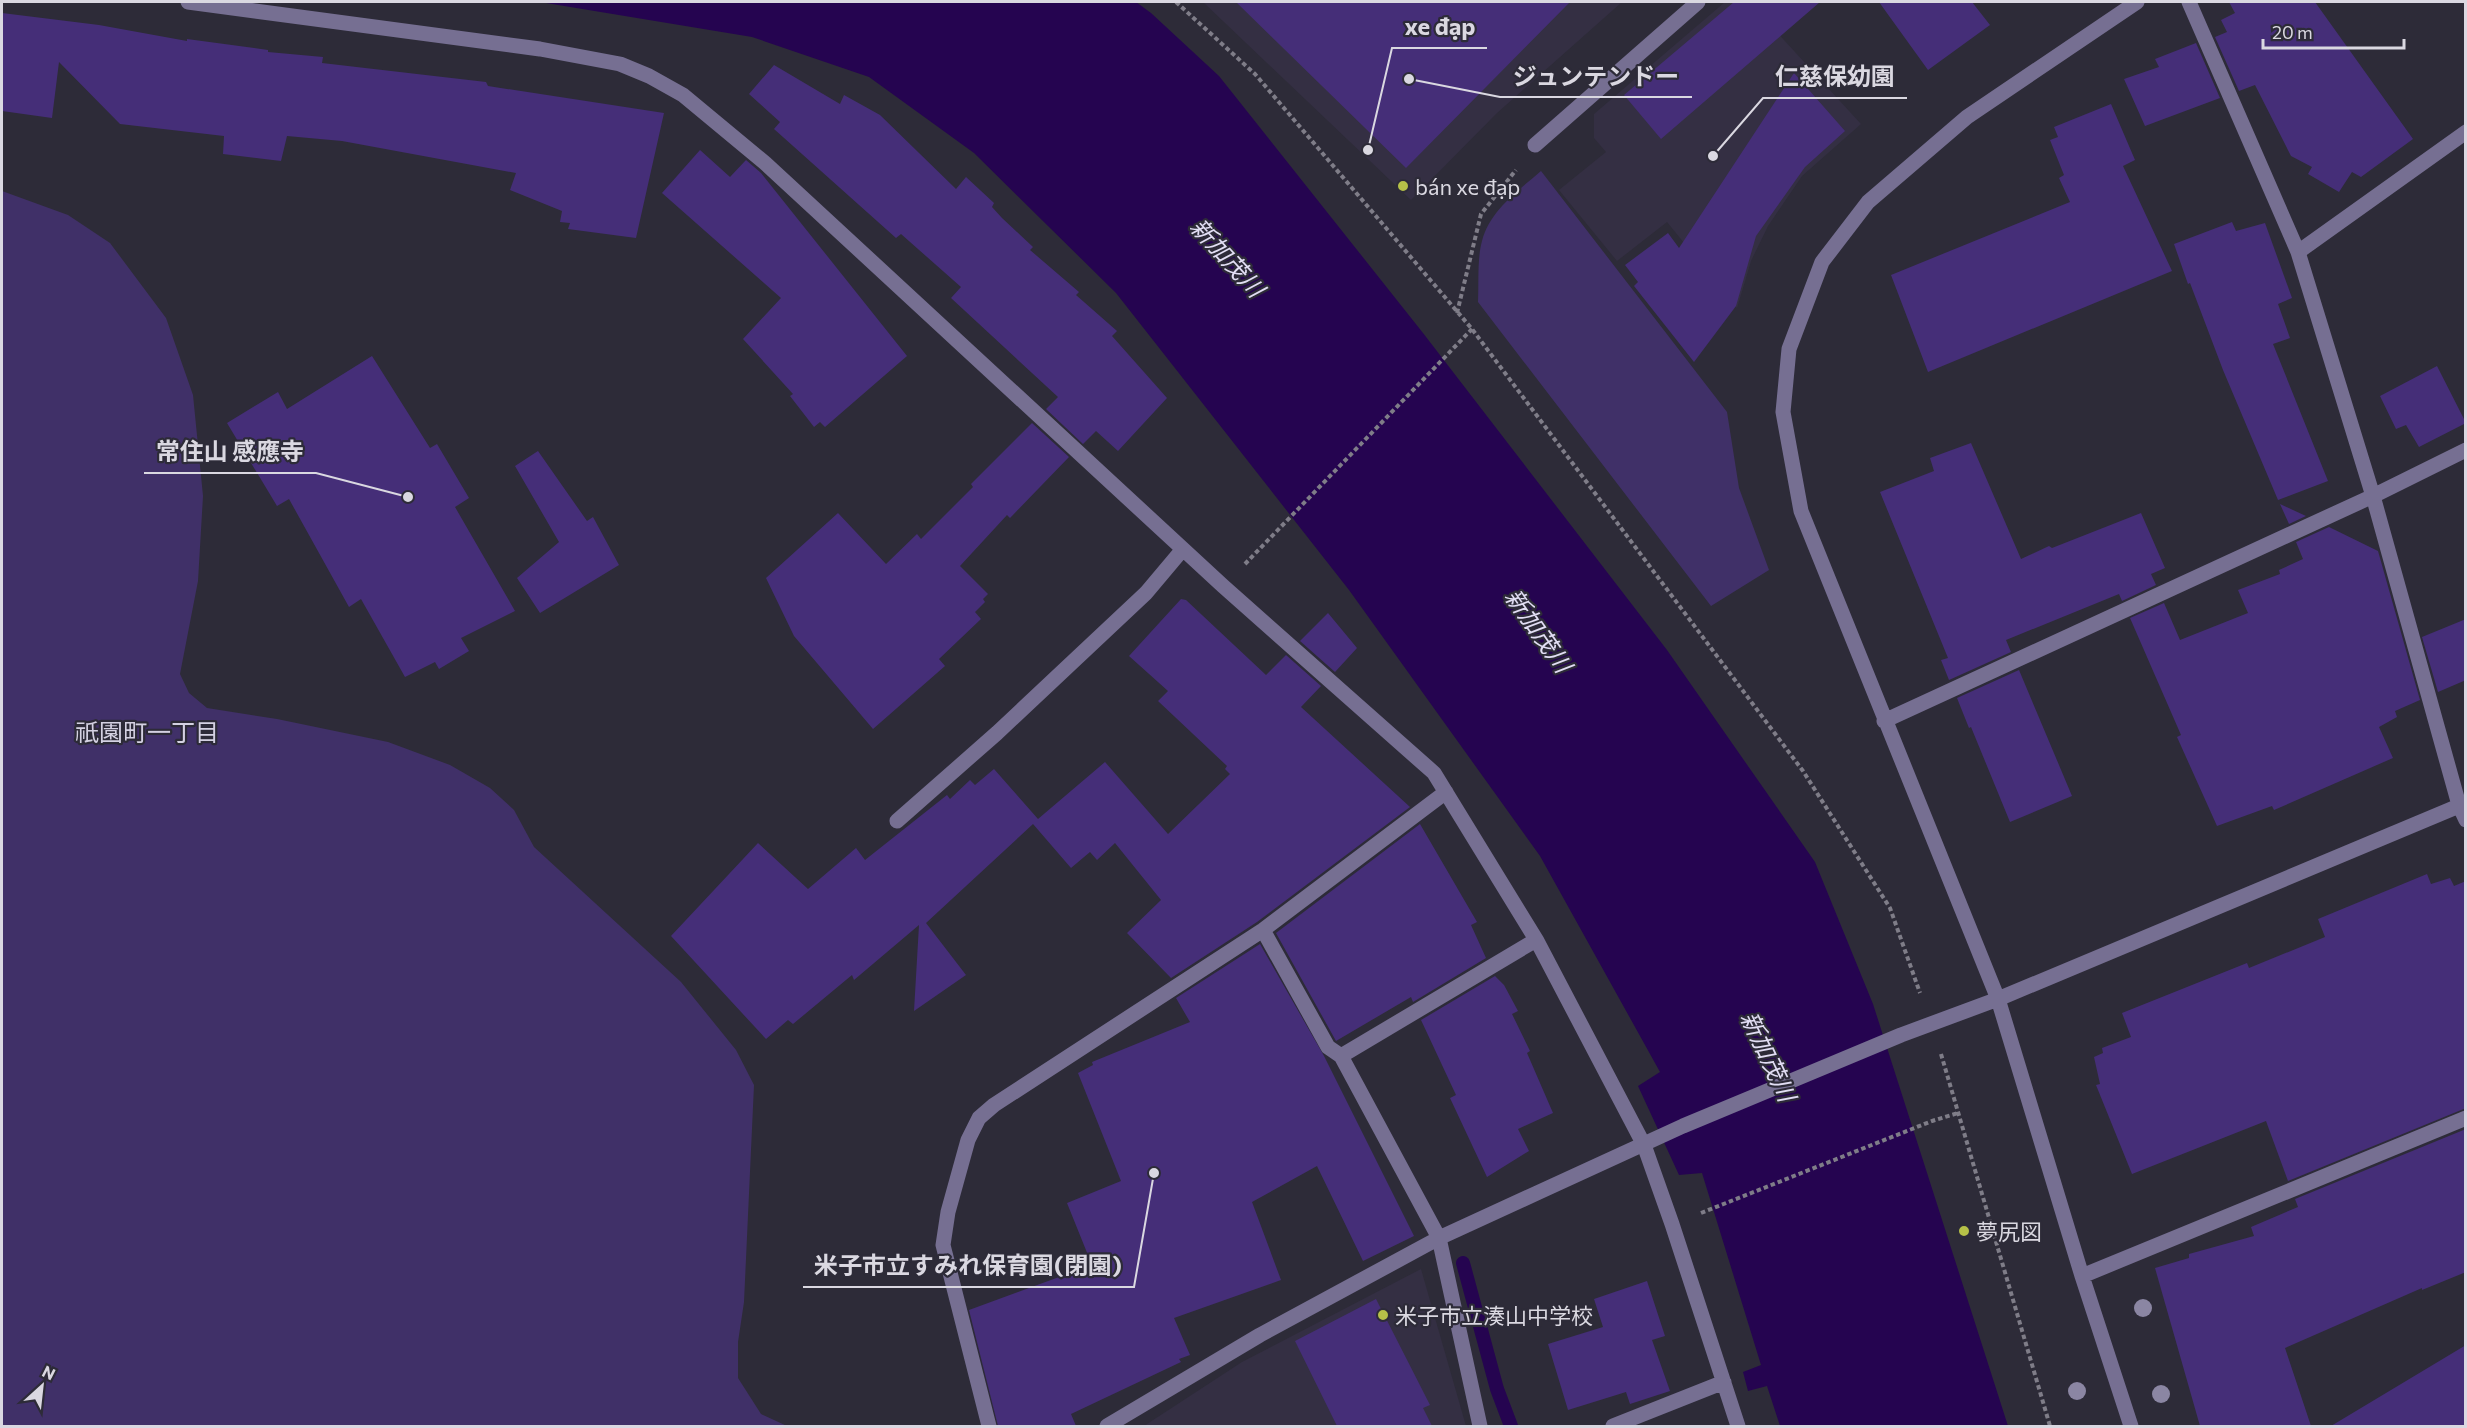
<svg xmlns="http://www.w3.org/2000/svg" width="2467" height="1428" viewBox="0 0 2467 1428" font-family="Commissioner,'Noto Sans JP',sans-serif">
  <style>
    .built { fill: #342f43 }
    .green { fill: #403068 }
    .water { fill: #250450 }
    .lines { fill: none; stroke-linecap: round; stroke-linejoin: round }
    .stream { stroke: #250450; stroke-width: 14 }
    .building { fill: #452e78 }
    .path { stroke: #7f7d88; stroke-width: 4; stroke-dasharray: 4.5 3; stroke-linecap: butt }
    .minor { stroke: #766f92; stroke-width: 15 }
    .tree { fill: #8b86a3 }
    .poi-dot { fill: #b6c148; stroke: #2d2b38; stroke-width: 2 }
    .labels { text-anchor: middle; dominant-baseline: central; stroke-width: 4.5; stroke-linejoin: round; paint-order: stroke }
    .poi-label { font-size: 22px; fill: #dad8e1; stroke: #2d2b38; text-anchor: start }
    .water-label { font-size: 24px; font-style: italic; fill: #e2def4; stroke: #2d2b38 }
    .neighbourhood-label { font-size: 24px; fill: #d4d1e2; stroke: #2d2b38 }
    .leader { fill: none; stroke: #dad8e1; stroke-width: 2 }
    .callout-dot { fill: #dad8e1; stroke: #2d2b38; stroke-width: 2 }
    .callout-label { font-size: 24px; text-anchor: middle; font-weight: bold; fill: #dad8e1; stroke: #2d2b38; stroke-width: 4.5; stroke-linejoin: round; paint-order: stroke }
  </style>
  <rect width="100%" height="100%" fill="#2d2b38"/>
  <path class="built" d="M1203 2H1622L1497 113 1411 200Z
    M1725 2H1749L1861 124 1802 176 1768 226 1751 261 1737 308 1667 222 1617 261 1559 190 1606 152 1594 138V114Z
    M1421 1269 1466 1426H1144L1242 1362Z"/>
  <path class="green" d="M1541 171 1727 412 1739 488 1769 570 1711 606 1478 302C1479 283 1477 259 1482 241 1490 210 1518 191 1541 171Z
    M2 191 68 215 110 243 166 318 193 395 203 496 198 581 180 674 189 693 207 708 277 719 388 742 450 765 490 788 514 810 534 847 681 982 736 1050 754 1085 744 1302 738 1342V1378L761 1414 787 1426H2Z"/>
  <path class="water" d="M540 2H1136L1151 13 1219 76 1423 333 1667 650 1815 862 1873 1004 2008 1426H1780L1767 1386 1748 1391 1743 1372 1761 1365 1702 1173 1679 1175 1638 1086 1660 1072 1540 856 1349 590 1116 293 974 153 869 77 752 37Z"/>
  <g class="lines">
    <path class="stream" d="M1463 1263 1497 1389 1511 1426"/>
  </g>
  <path class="building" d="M1236 2H1570L1406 168Z
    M1734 2H1820L1661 139 1624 95Z
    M1879 2H1972L1990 25 1928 70Z
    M2229 2H2315L2413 139 2361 177 2352 172 2339 192 2308 174 2312 167 2291 156 2255 85 2239 91 2215 37 2227 32 2221 20 2235 13Z
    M2 13 99 25 187 41V39L268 50V52L323 57 322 63 486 82 488 86 664 113 636 238 568 229 570 223 560 222 562 211 510 190 516 173 342 141 287 136 281 161 223 154 224 136 120 124 59 62 52 118 2 111Z
    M2196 43 2220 98 2145 126 2124 79 2159 67 2155 59Z
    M774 65 840 104 844 95 880 115 956 189 966 177 994 203 992 207 1002 218 1033 247 1030 250 1079 292 1076 295 1117 331 1112 336 1167 398 1118 451 1096 431 1083 444 1046 409 1058 397 951 298 961 287 901 234 896 238 774 129 780 122 749 94Z
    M1794 73 1845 131 1805 167 1756 236 1736 306 1694 362 1634 286 1638 282 1625 265 1668 233 1679 248Z
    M2111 104 2135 160 2123 166 2172 271 1928 372 1891 275 2070 202 2059 178 2064 175 2050 140 2058 137 2054 127Z
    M700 150 730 177 746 160 761 173 907 356 825 427 820 422 814 427 790 396 793 394 743 339 781 298 662 193Z
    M2232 222 2236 231 2265 223 2292 298 2278 304 2290 338 2273 344 2328 481 2278 500 2223 370 2190 283 2188 284 2174 244Z
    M372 356 430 448 437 444 469 498 455 507 515 611 461 638 469 651 439 669 435 662 405 677 361 599 349 607 289 499 277 506 227 423 278 392 287 409Z
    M2437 366 2466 423 2419 447 2406 425 2396 429 2380 396Z
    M1032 423 1069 457 1010 518 1007 515 960 566 988 594 983 599 985 602 975 612 981 619 939 659 945 666 873 729 794 636 766 578 838 513 886 564 917 534 921 539 973 487 971 484Z
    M1971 443 2021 559 2049 546 2052 548 2141 513 2165 568 2151 574 2156 585 2122 601 2119 594 2006 640 2011 652 1949 680 1941 660 1948 658 1880 492 1934 471 1930 458Z
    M538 451 587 521 593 517 619 565 540 613 517 578 559 542 515 466Z
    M2280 504 2306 516 2289 524Z
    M2329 527 2378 551 2420 700 2395 711 2397 717 2379 727 2393 758 2274 810 2272 806 2217 826 2177 737 2181 735 2130 618 2164 603 2180 640 2248 613 2238 590 2280 574 2279 570 2303 559 2296 542Z
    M1181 599 1186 600 1266 675 1286 655 1321 686 1301 707 1410 807 1257 922 1171 978 1127 933 1161 900 1115 843 1097 860 1090 852 1071 868 1033 824 926 923 966 975 914 1011 919 925 854 980 852 975 793 1024 788 1020 766 1039 671 936 758 843 808 889 856 848 865 860 947 795 950 799 970 780 975 785 994 769 1038 819 1105 762 1168 834 1230 774 1225 769 1227 766 1158 701 1168 691 1129 656Z
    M1328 613 1357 648 1335 672 1300 641Z
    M2466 619V680L2438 692 2422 637Z
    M2019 670 2072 796 2010 822 1971 727 1969 728 1957 698Z
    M1420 824 1477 922 1471 925 1486 958 1413 1002 1411 997 1336 1041 1276 933Z
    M2427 874 2431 884 2450 878 2454 886 2466 881V1108L2288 1181 2266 1121 2132 1174 2096 1085 2100 1084 2094 1057 2103 1053 2102 1048 2131 1037 2122 1013 2247 963 2249 968 2325 937 2318 919Z
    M1260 944 1324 1056 1414 1236 1363 1261 1317 1166 1252 1202 1281 1280 1174 1318 1190 1355 1179 1359 1181 1362 1071 1414 1076 1426H998L969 1310 1092 1265 1067 1203 1121 1181 1078 1073 1093 1065 1092 1062 1190 1022 1176 998Z
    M1495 976 1504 985 1518 1011 1512 1014 1530 1051 1527 1053 1553 1113 1518 1129 1529 1151 1487 1177 1450 1098 1456 1095 1421 1020Z
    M2466 1129V1272L2422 1290V1288L2285 1348 2311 1426H2200L2155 1268 2189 1258V1254L2254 1236 2251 1227 2298 1207 2295 1199Z
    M1647 1281 1665 1336 1652 1340 1670 1391 1630 1404 1626 1392 1568 1410 1548 1344 1603 1327 1594 1299Z
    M1376 1299 1430 1405 1423 1408 1432 1426H1337L1295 1341Z
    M2466 1345V1426H2331Z"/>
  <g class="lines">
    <path class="path" d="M1176 2 1255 74 1472 329 1803 771 1890 908 1920 993
      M1457 313 1481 214 1516 170
      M1245 564 1472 329
      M1941 1054 2050 1426
      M1701 1213 1932 1121 1958 1113"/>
    <path class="minor" d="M188 2 540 49 620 64 649 76 683 95 765 163 1223 586 1434 773 1537 941 1644 1145 1672 1224 1738 1426
      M2189 2 2298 252 2373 496 2459 805 2466 820
      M1535 145 1698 2
      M2298 252 2466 132
      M1884 721 2373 496 2466 450
      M897 821 997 733 1146 593 1183 549
      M1263 930 1328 1047 1341 1056 1439 1238 1480 1426
      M1341 1056 1536 940
      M2082 1276 2466 1118
      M989 1426 943 1245 948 1212 968 1140 979 1118 994 1105 1263 930 1446 792
      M1107 1426 1260 1335 1439 1238 1537 1193 1683 1126 1901 1035 1998 999 2466 803
      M1613 1426 1724 1382
      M2131 1426 2082 1276 1998 999 1801 511 1783 412 1789 349 1822 262 1868 202 1967 117 2137 2"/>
  </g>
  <g class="tree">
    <circle cx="2143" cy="1308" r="9"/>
    <circle cx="2077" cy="1391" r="9"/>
    <circle cx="2161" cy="1394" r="9"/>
  </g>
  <g class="poi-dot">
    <circle cx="1403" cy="186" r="6"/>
    <circle cx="1964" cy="1231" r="6"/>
    <circle cx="1383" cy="1315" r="6"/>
  </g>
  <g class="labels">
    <g class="poi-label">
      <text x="1415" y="186">bán xe đạp</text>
      <text x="1976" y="1231">夢尻図</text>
      <text x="1395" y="1315">米子市立湊山中学校</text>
    </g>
    <g class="water-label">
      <text transform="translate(1228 257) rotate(48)">新加茂川</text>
      <text transform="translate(1539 630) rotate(55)">新加茂川</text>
      <text transform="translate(1769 1056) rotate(65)">新加茂川</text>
    </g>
    <g class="neighbourhood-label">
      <text x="147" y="731">祇園町一丁目</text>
    </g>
  </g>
  <path class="leader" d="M1368 150L1392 48H1487M1409 79L1500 97H1692M1713 156L1763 98H1907M408 497L316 473H144M1154 1173L1134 1287H803"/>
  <g class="callout-dot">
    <circle cx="1368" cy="150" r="6"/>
    <circle cx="1409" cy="79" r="6"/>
    <circle cx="1713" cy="156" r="6"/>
    <circle cx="408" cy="497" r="6"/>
    <circle cx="1154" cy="1173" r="6"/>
  </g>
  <g class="callout-label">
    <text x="1440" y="35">xe đạp</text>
    <text x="1596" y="85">ジュンテンドー</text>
    <text x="1835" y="85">仁慈保幼園</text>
    <text x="230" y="460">常住山 感應寺</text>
    <text x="968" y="1274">米子市立すみれ保育園(閉園)</text>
  </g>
  <rect width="2467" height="1428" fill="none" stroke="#dad8e1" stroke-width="6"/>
  <g transform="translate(42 1386) rotate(27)" stroke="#2d2b38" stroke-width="4.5" paint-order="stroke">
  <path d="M0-4.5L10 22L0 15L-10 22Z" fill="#dad8e1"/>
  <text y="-9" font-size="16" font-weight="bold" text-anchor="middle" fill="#dad8e1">N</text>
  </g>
  <path d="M2263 39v9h141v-9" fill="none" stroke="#dad8e1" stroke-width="3"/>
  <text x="2272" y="39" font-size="18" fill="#dad8e1" stroke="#2d2b38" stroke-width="4.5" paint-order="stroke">20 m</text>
</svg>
